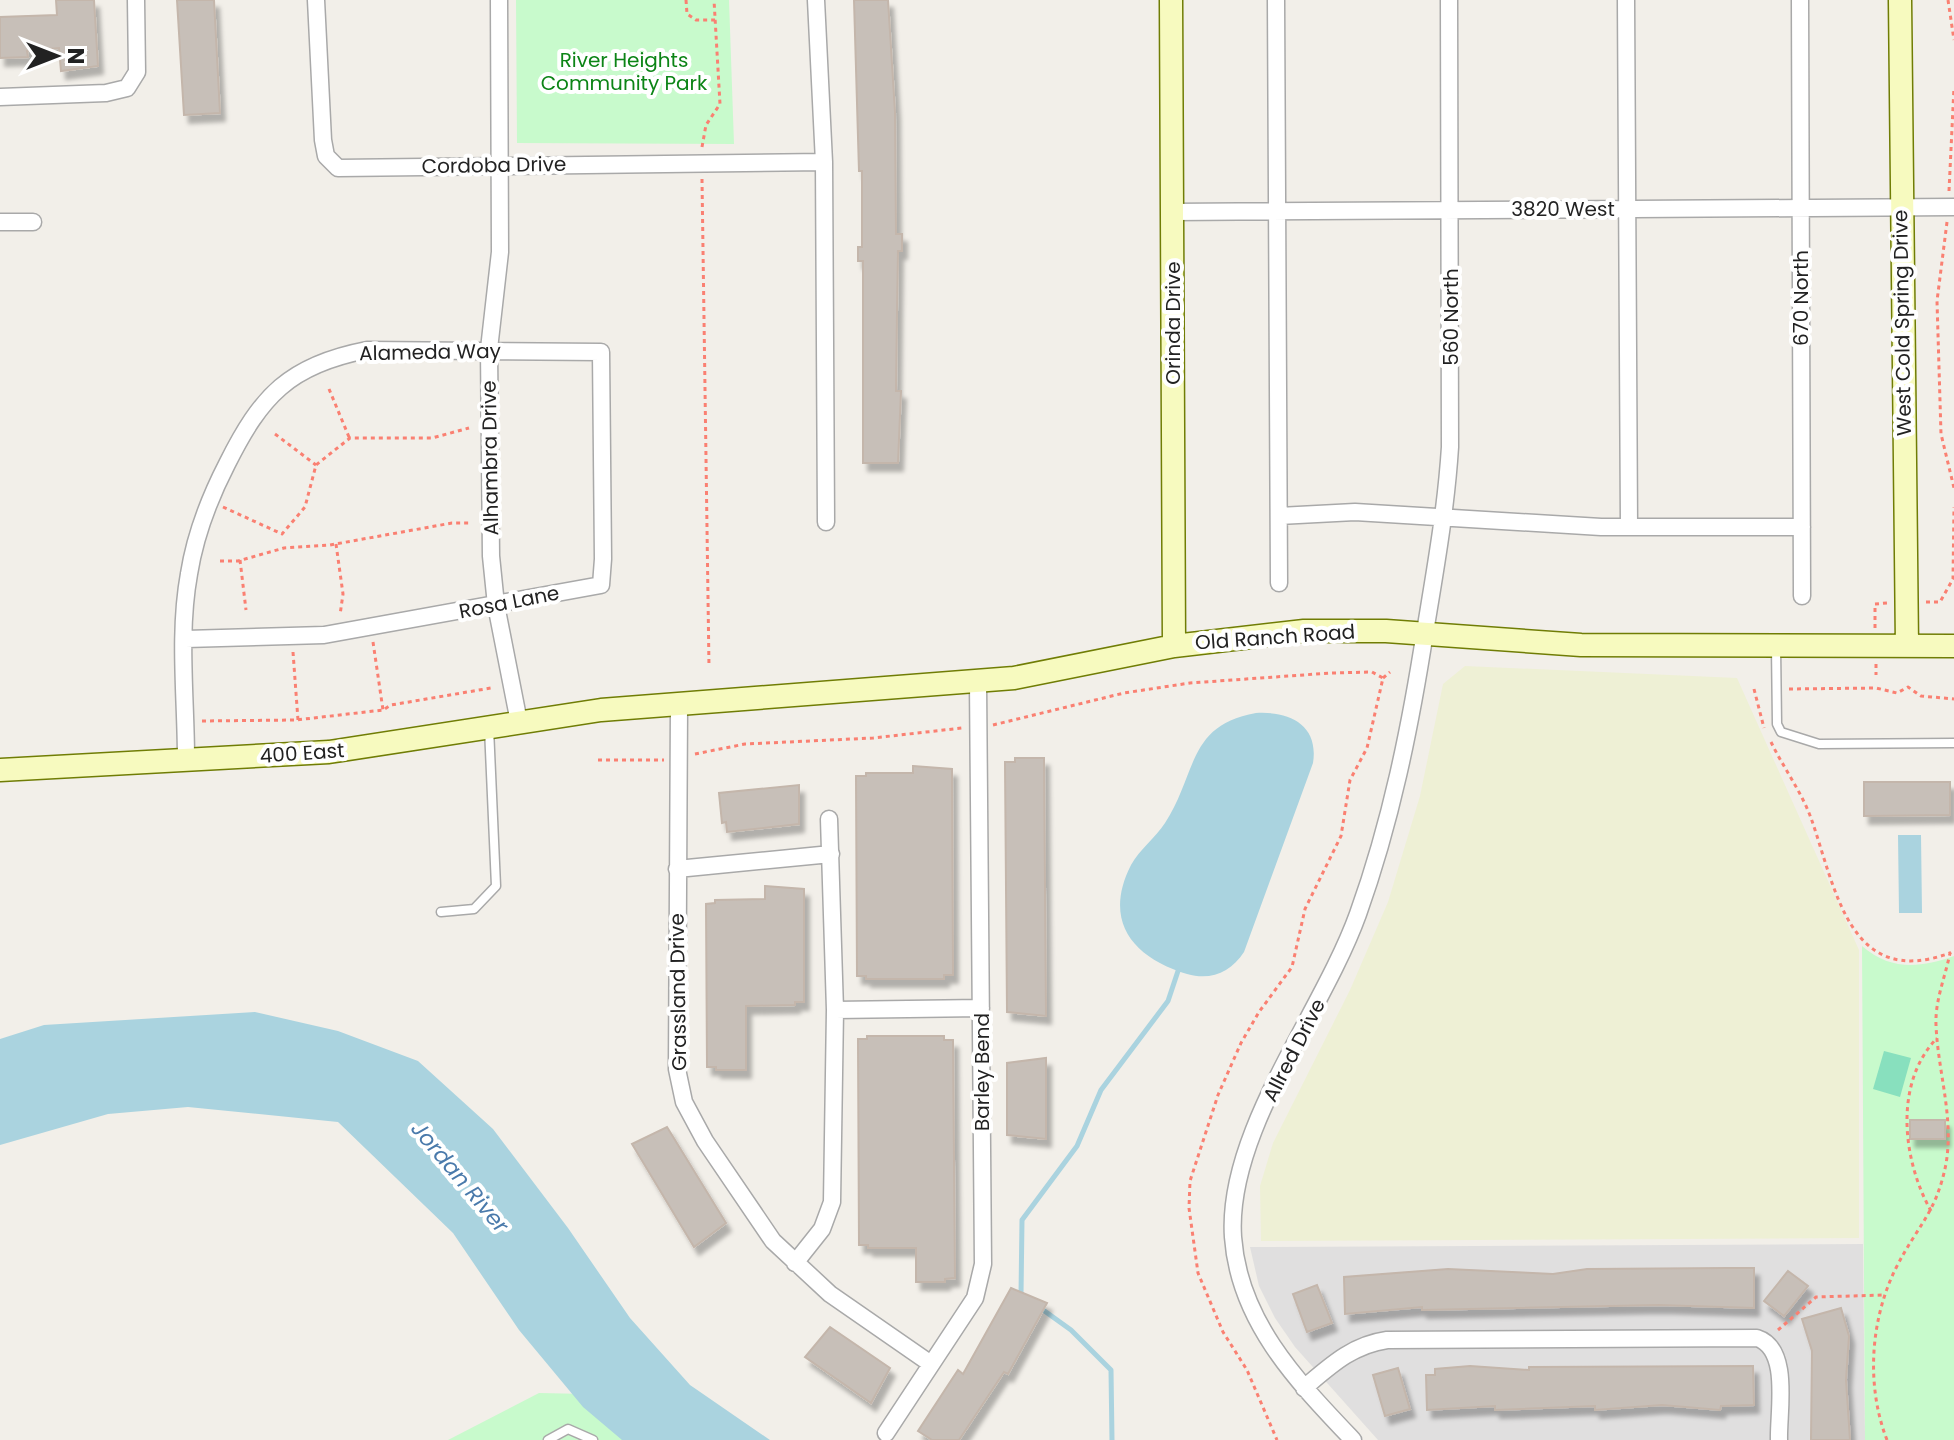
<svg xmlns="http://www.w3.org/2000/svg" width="1954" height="1440" viewBox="0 0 1954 1440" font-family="Poppins,sans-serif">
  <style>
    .residential { fill: #e0dfdf }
    .farmland { fill: #eef0d5 }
    .park { fill: #c8facc }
    .pitch { fill: #88e0be }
    .water { fill: #aad3df }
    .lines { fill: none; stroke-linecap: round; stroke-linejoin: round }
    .stream { stroke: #aad3df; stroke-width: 5 }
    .building { fill: #c7bfb8; stroke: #c4b6ab; stroke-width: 2; filter: url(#shadow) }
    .lane-casing { stroke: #a9a9a9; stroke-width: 11 }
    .street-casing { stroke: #a9a9a9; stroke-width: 19 }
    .secondary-casing { stroke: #707d05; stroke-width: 25 }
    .path { stroke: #fa8072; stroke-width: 3; stroke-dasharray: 4 4; stroke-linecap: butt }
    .lane { stroke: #fff; stroke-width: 8 }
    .street { stroke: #fff; stroke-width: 16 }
    .secondary { stroke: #f7fabf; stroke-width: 22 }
    .labels { text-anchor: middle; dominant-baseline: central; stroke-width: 8; stroke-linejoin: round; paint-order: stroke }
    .park-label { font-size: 20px; fill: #0c8416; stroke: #fff }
    .street-label { font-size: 20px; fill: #222; stroke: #fff }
    .water-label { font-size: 22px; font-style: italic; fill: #4a7aab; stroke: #fff }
  </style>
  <defs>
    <filter id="shadow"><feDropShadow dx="5" dy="8" stdDeviation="2" flood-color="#0004"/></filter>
  </defs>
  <rect width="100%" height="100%" fill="#f2efe9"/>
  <path class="residential" d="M1863 1244 1865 1440H1378L1295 1347 1275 1318 1259 1286 1250 1247Z"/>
  <path class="farmland" d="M1465 666 1737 678 1859 950V1238L1261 1241 1260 1186 1273 1143 1350 990 1388 902 1420 796 1443 684Z"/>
  <path class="park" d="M516 0H729L734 144 517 143Z
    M1862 946C1891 971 1920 968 1954 956V1440H1865Z
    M539 1393 587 1394 641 1440H448Z"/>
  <path class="pitch" d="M1884 1051 1911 1058 1900 1097 1873 1089Z"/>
  <path class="water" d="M1256 713C1290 711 1319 725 1313 763L1244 952C1231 972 1211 981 1187 974 1134 958 1102 922 1131 865 1140 849 1155 838 1165 823 1197 774 1187 725 1256 713Z
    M1898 835H1921L1922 913H1899Z
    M255 1012 338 1031 418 1061 493 1129 568 1228 630 1318 690 1385 770 1440H622L583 1407 519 1330 453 1233 338 1122 188 1107 108 1114 0 1145V1039L44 1025Z"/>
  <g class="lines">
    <path class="stream" d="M1021 1295 1022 1220 1077 1146 1101 1090 1168 1001 1178 971
      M1039 1307 1071 1330 1111 1370 1112 1440"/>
  </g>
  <path class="building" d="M56 0H94L98 66 61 71 59 48 27 51 28 57 0 58V17L57 15Z
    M177 0H214L220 113 184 115Z
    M854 0H888L895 112 896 234H902V251H898L897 312 896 391H901L898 463H863V261H858V247H862V171H859Z
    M1015 758H1044L1046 1016 1007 1012 1005 762H1015Z
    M913 766 952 769 953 975H944V979H866V976H857L856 776H866V773H913Z
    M1864 782H1950V815L1864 816Z
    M799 785V824L727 832 726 822 722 823 719 793Z
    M765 886 804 889V1002H795V1005L746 1006V1070H716V1067H707L706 904 715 903V900L765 899Z
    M867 1036H944V1040H953L955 1278 945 1279V1282H916V1248H868V1245H859L858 1039H867Z
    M1046 1058V1139L1007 1135V1063Z
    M1910 1120H1945V1139H1910Z
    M667 1127 726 1223 694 1247 632 1144Z
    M1728 1268H1754V1308L1658 1305 1422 1310V1307L1345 1314 1344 1277 1448 1269 1553 1274 1587 1269Z
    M1788 1271 1808 1286 1784 1316 1764 1301Z
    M1317 1285 1332 1323 1307 1332 1293 1294Z
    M1011 1288 1047 1303 1008 1374 1004 1372 959 1440H932L918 1431 958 1370 963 1374Z
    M1841 1308 1849 1336 1846 1380 1850 1440H1811L1812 1351 1802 1319Z
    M830 1327 890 1368 871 1403 805 1357Z
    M1470 1366 1529 1370V1367L1753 1366 1754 1405 1721 1406 1720 1410 1662 1405 1595 1410V1406L1495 1410V1406L1427 1410 1426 1375H1435V1369Z
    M1398 1368 1410 1409 1385 1416 1373 1375Z"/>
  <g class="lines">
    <g class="lane-casing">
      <path id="lane" d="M1776 647 1777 724 1781 732 1819 744 1954 743
        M441 912 474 909 496 886 489 728
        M548 1440 568 1429 593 1440"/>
    </g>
    <g class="street-casing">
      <path id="street" d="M316 0 323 140 326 156 338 168 824 162
        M499 0 500 252 489 349 491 556 496 605 519 722
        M816 0 824 162 826 522
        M1276 0 1279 583
        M1626 0 1629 527
        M1800 0 1802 596
        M0 97 106 93 127 88 137 72 136 0
        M1172 212 1954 207
        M0 222H33
        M1279 516 1355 512 1601 527H1802
        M186 639 324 635 601 585 603 559 601 352 367 350C289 365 261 396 227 464 209 499 195 536 189 574 178 634 186 699 186 759
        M679 707 677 1069 684 1102 705 1141 773 1241 830 1294 931 1364
        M677 869 831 854
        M835 1010 981 1008
        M795 1263 822 1229 832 1202 835 1010 829 819
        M1304 1388C1330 1366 1352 1345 1387 1340L1757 1338C1791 1349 1778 1412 1779 1440
        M886 1433 975 1298 983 1264 978 683
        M1353 1440C1298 1382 1239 1322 1233 1237 1226 1132 1322 1014 1358 914 1391 822 1410 728 1425 632 1435 571 1446 510 1450 447L1449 0"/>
    </g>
    <g class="secondary-casing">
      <path id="secondary" d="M1171 0 1174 646
        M1900 0 1907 646
        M0 770 329 752 601 710 1014 678 1174 646 1304 631H1386L1581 645 1954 646"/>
    </g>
    <path class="path" d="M686 0 687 14 696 20H715
      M1948 0 1954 40
      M702 147 706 125 720 104 714 0
      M702 179 709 667
      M1949 191 1954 87
      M1947 222 1937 301 1941 434 1954 488
      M329 389 349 437
      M275 434 316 465
      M223 507 282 534 305 507 316 465 350 438H432L469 428
      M336 544 343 594 340 615
      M240 560 246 610
      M220 561H238L284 548 330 545 452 523H469
      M1926 602H1940L1953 579 1954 507
      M1875 628V604L1887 603
      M373 642 383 710
      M293 652 298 720
      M1876 664V675
      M1383 678 1390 672
      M1754 689 1764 728
      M1789 689 1876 688 1897 693 1908 687 1921 696 1954 699
      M202 721 296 720 383 710 391 705 491 688
      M993 725 1124 693 1190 683 1331 673 1372 672 1383 678 1367 748 1350 780 1341 836 1305 909 1292 967 1259 1012 1241 1043 1218 1095 1190 1181 1189 1208 1198 1273 1223 1332 1247 1370 1277 1440
      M1771 742C1783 767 1801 791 1811 818 1836 889 1849 990 1950 953
      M695 754 745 744 873 738 962 728
      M598 760H664
      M1931 1211C1903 1161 1893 1084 1937 1038
      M1778 1330 1816 1297 1885 1295
      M1887 1440C1866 1386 1870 1320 1896 1268 1917 1226 1936 1214 1946 1164 1954 1116 1938 1073 1936 1025 1935 1000 1945 978 1950 953L1954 950"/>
    <use href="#lane" class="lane"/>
    <use href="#street" class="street"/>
    <use href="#secondary" class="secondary"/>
  </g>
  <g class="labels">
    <g class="park-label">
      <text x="624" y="60">River Heights<tspan x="624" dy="23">Community Park</tspan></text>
    </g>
    <g class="street-label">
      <text transform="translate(494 165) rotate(-1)">Cordoba Drive</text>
      <text x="1563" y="209">3820 West</text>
      <text transform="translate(1801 298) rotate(-90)">670 North</text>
      <text transform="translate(1451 317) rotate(-90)">560 North</text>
      <text transform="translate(1173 323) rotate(-90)">Orinda Drive</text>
      <text transform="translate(1902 323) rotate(-91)">West Cold Spring Drive</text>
      <text transform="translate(430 352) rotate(-1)">Alameda Way</text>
      <text transform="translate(490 458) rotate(-91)">Alhambra Drive</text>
      <text transform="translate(509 602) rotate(-11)">Rosa Lane</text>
      <text transform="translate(1275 637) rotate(-4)">Old Ranch Road</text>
      <text transform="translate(302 753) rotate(-4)">400 East</text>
      <text transform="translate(678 992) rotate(-91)">Grassland Drive</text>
      <text transform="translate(1294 1050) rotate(-63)">Allred Drive</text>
      <text transform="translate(982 1072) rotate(-90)">Barley Bend</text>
    </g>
    <g class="water-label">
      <text transform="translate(460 1177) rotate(50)">Jordan River</text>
    </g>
  </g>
  <g transform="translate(56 56) rotate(90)" stroke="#ffffff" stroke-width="6" paint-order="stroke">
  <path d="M0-6L14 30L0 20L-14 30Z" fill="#222222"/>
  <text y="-12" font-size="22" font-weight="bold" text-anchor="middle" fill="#222222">N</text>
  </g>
</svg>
